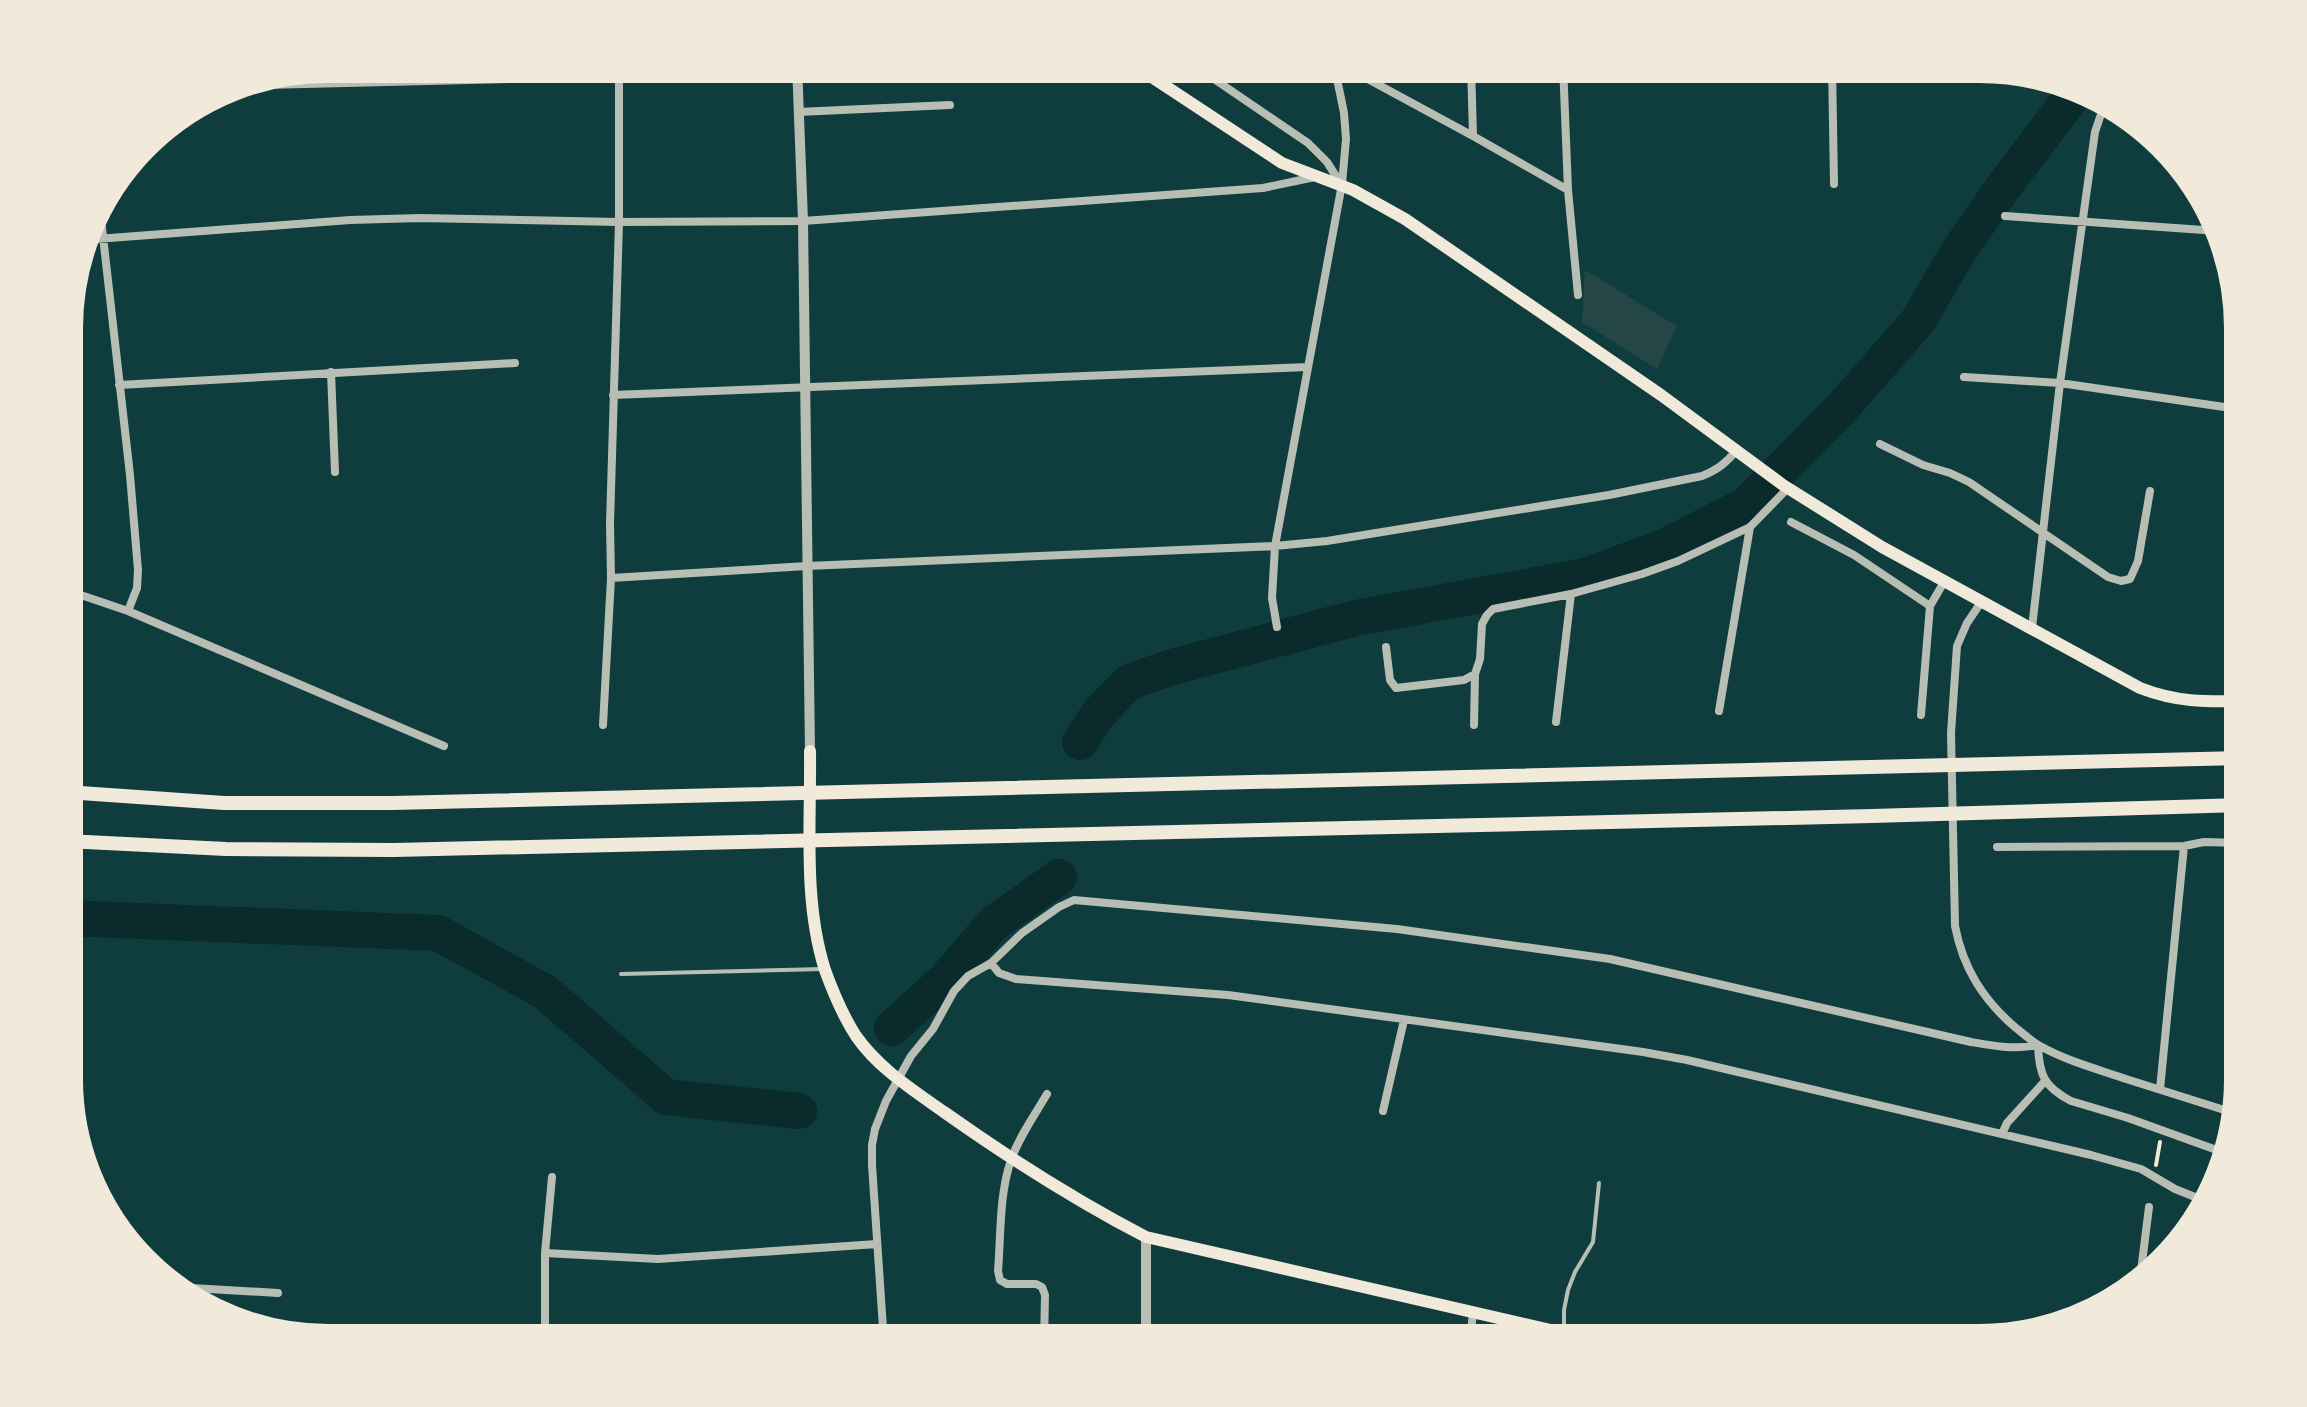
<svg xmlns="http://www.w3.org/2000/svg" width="2307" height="1407" viewBox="0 0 2307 1407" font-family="Barlow,sans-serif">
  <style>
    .green { fill: #244646 }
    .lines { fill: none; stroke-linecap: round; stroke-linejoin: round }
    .river { stroke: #0a2a2b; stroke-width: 36 }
    .path { stroke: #f1e9da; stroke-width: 4 }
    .service { stroke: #b8beb3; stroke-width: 4 }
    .minor { stroke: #b8beb3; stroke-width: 8 }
    .tertiary { stroke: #b8beb3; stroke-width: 10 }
    .secondary { stroke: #f1e9da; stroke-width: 12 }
    .motorway { stroke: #f1e9da; stroke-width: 14 }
    .rim { fill: none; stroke: #f1e9da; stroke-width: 10 }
  </style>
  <rect width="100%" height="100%" fill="#0f3d3e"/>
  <path class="green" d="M1585 270 1677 326 1657 369 1582 322Z"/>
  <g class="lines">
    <path class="river" d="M1080 742 1099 713 1129 682 1169 668 1356 618 1585 576 1662 548 1746 505 1840 410 1918 321 1958 252 2004 186 2077 90
      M66 918 438 933 545 992 666 1097 799 1111
      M892 1028 945 980 994 923 1059 877"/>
    <path class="path" d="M2156 1165 2160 1142"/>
    <path class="service" d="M621 974 823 969
      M1564 1330V1310L1568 1290 1575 1272 1593 1242 1599 1183"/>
    <path class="minor" d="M1192 64 1308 143 1327 162 1341 184
      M1340 64 1473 136 1568 190
      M1471 64 1473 136
      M1563 64 1568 190 1578 295
      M1832 64 1834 184
      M224 86 510 79
      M798 112 950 105
      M99 201 130 475 138 570 137 588 128 611
      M2005 216 2218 231
      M83 240 350 220 420 218 619 222 803 221 1263 188 1315 177
      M331 372 335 472
      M1964 377 2060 383 2238 409
      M119 385 515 363
      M613 395 1308 367
      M1880 444 1923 465 1950 473 1969 482 2108 577 2121 581 2130 579 2138 561 2150 491
      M1791 522 1854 555 1930 606
      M611 578 807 566 1275 546 1327 541 1609 495 1702 476C1717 470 1726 463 1736 451
      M66 590 128 611 444 746
      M1982 601 1967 623 1957 646 1951 733 1955 926C1963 968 1983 1000 2016 1028 2024 1034 2032 1042 2040 1046 2067 1061 2097 1069 2126 1079 2163 1091 2200 1102 2237 1114
      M1277 627 1272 598 1275 546 1342 184 1346 139 1344 113 1334 64
      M2032 628 2060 383 2095 132 2100 117 2109 99
      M1386 647 1390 680 1396 688 1464 680 1475 674
      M1719 711 1750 527
      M1921 715 1930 606 1944 582
      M1556 722 1571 594
      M603 725 611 578 610 524 619 222V64
      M1474 725 1475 674 1480 659 1482 624 1487 615 1493 609 1571 594 1642 574 1678 561 1750 527 1788 488
      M1997 847 2184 846 2204 842 2242 843
      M991 963 999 973 1016 979 1228 995 1643 1052 1687 1060 2091 1155 2141 1169 2175 1189 2210 1203
      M2038 1045C2039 1075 2044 1087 2071 1101L2128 1118 2225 1153
      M2160 1089 2184 846
      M1383 1111 1404 1020
      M2002 1134 2007 1123 2045 1081
      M545 1253 658 1259 877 1244
      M2140 1279 2149 1207
      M174 1287 278 1293
      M545 1343V1253L552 1177
      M884 1343 872 1165V1145L875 1129 886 1101 911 1056 933 1029 954 991 968 976 991 963 1022 933 1059 907 1074 900 1397 929 1610 959 1971 1042C1994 1046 2015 1050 2038 1045
      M1044 1343 1045 1295 1042 1287 1036 1284H1007L1000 1280 998 1271C1001 1235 999 1195 1011 1160 1019 1137 1034 1116 1047 1094
      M1470 1343 1473 1312"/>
    <path class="tertiary" d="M797 64 803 221 810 751
      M1146 1237V1343"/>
    <path class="secondary" d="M1132 64 1282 163 1353 190 1405 219 1661 395 1783 485 1882 547 2140 688C2176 702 2205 702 2242 701
      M810 751C811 823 803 901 825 970 833 992 843 1016 856 1036 878 1068 913 1090 944 1112 1009 1158 1075 1200 1146 1237L1607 1343"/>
    <path class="motorway" d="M66 792 224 803H392L2242 758
      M66 841 226 849 394 850 1872 816 2242 805"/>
  </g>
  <path d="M0 0H2307V1407H0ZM328 78H1979A250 250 0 0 1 2229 328V1079A250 250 0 0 1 1979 1329H328A250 250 0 0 1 78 1079V328A250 250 0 0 1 328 78Z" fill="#f1e9da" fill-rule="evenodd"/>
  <path class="rim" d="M328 78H1979A250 250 0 0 1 2229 328V1079A250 250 0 0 1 1979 1329H328A250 250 0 0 1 78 1079V328A250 250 0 0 1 328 78Z"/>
</svg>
